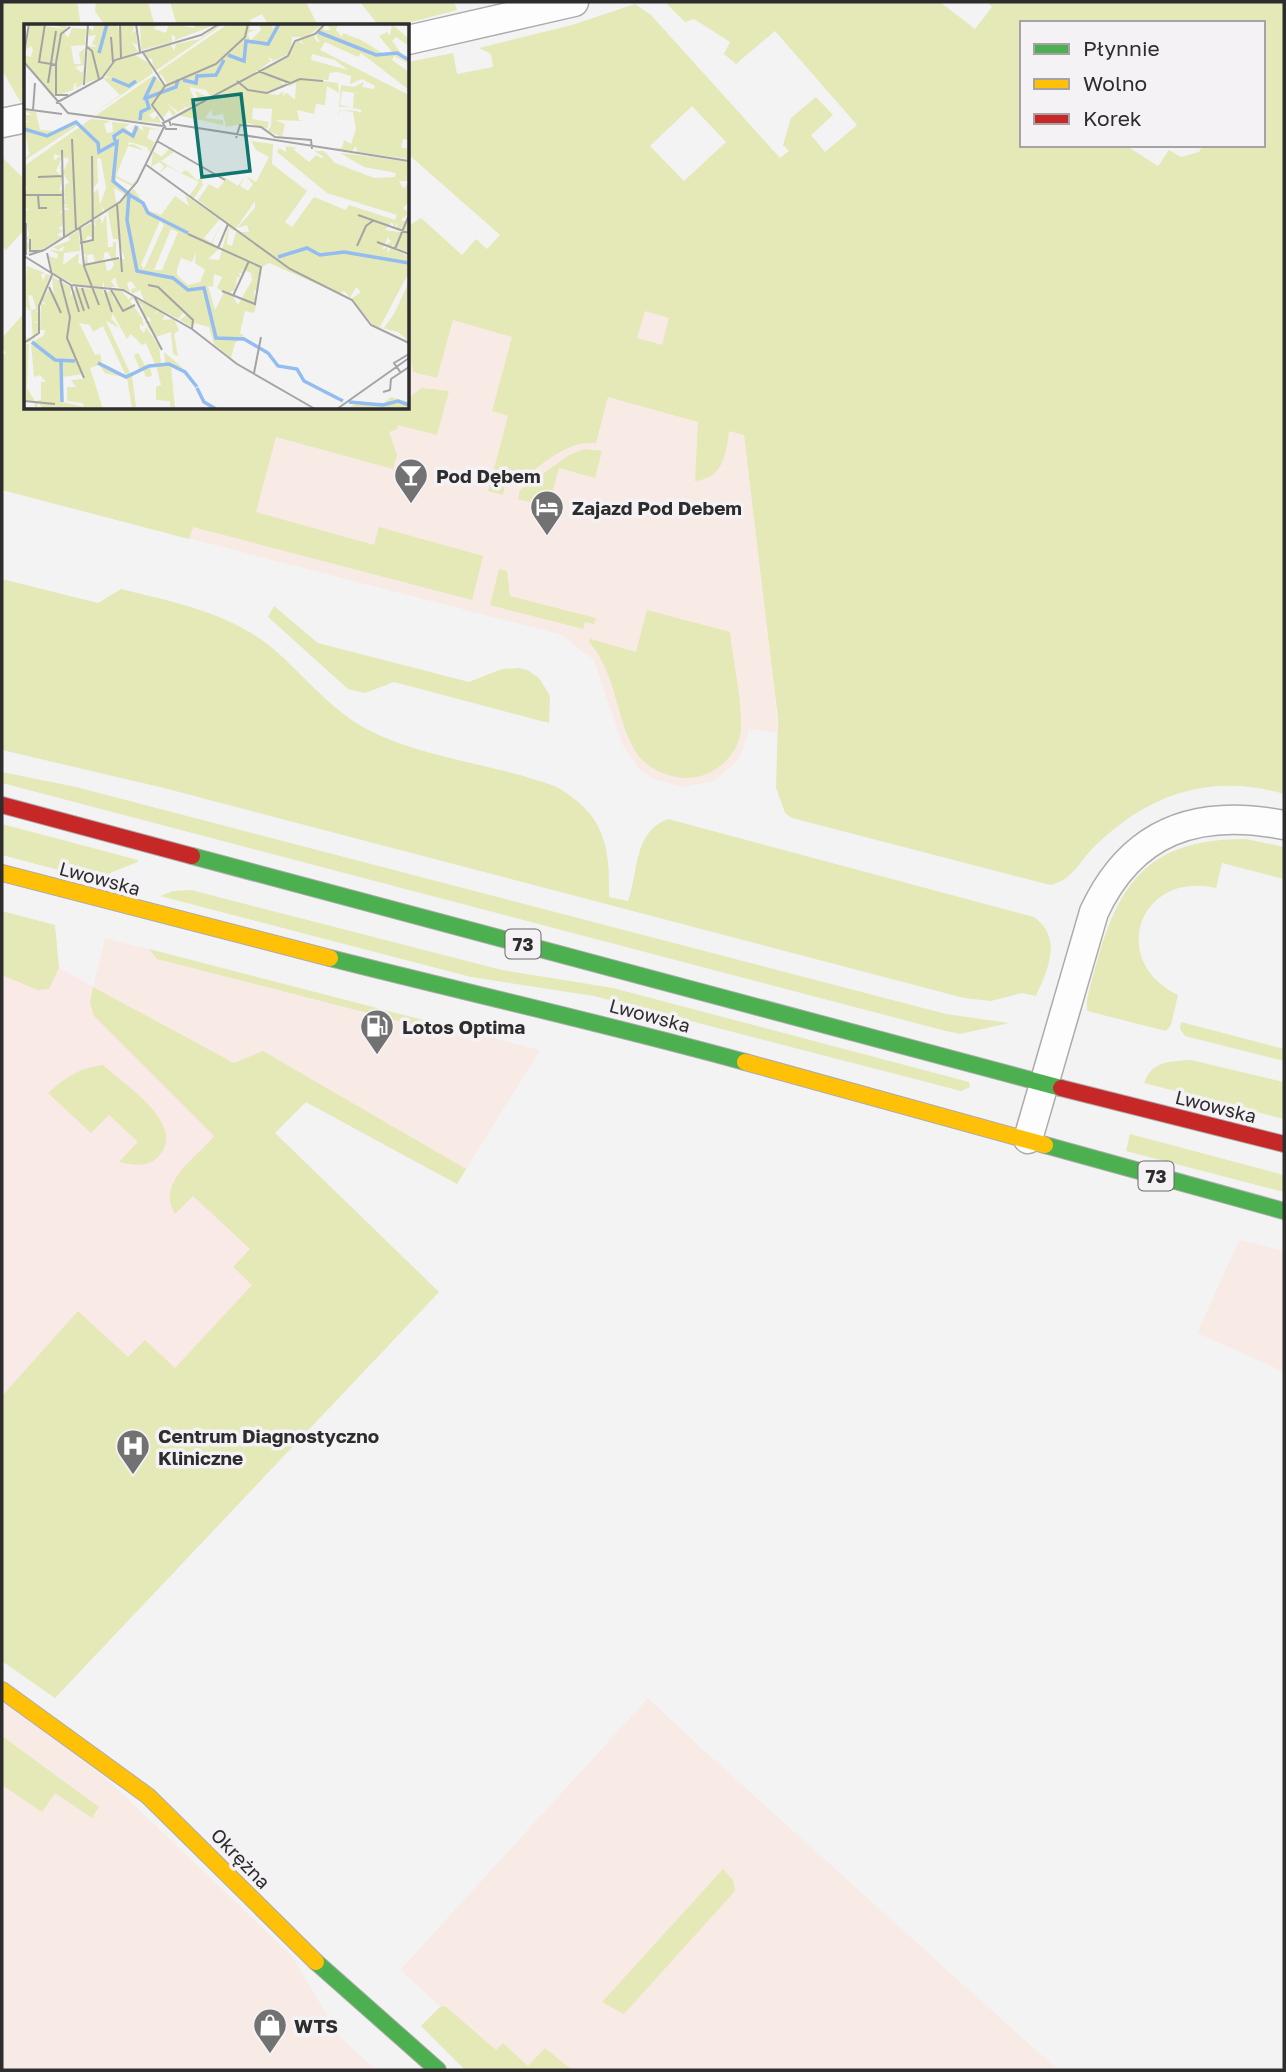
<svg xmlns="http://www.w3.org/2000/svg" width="1286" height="2072" viewBox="0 0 1286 2072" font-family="'Golos Text',sans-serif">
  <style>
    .commercial { fill: #f8ebe5 }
    .medical { fill: #f9eae7 }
    .green { fill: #e5e8b7; fill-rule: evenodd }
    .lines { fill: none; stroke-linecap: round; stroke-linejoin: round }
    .street-casing { stroke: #acabac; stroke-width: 31 }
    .fast-casing { stroke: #acabac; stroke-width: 18 }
    .slow-casing { stroke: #acabac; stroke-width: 18 }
    .jam-casing { stroke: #acabac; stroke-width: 18 }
    .street { stroke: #fdfdfd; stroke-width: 28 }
    .fast { stroke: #4caf50; stroke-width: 16 }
    .slow { stroke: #ffc107; stroke-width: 16 }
    .jam { stroke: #c62828; stroke-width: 16 }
    .labels { text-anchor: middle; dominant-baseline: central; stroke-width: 7; stroke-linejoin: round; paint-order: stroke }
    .shield { fill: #f5f2f5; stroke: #6a686a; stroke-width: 2 }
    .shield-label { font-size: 18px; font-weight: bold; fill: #2e2d2e }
    .poi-label { font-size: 19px; font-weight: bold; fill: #2e2d2e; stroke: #f5f2f5; text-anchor: start }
    .street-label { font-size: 19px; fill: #2e2d2e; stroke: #f5f2f5 }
    .inset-river { fill: none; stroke: #93bcf0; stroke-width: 3.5 }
    .inset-road { fill: none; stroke: #a5a4a5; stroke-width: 2 }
    .view { fill: #0f766e; fill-opacity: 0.15; stroke: #0f766e; stroke-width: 3.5 }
    .inset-edge { fill: none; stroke: #2e2d2e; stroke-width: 3.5 }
  </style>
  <rect width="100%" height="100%" fill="#f4f3f4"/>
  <path class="commercial" d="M730 246 744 435 772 659 778 733 749 729 743 750 735 763 714 781 684 787 654 779 640 770 623 746 594 661 562 635 2 490V399L26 408H408V312Z
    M105 938 540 1050 457 1184 93 987Z
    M1239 1240 1284 1251V1372L1197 1333Z
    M648 1698 697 1744 1058 2070H510L400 1970Z
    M2 1701 106 1778 292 1956 340 2037 376 2070H2Z"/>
  <path class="medical" d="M2 937 234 1063 275 1133 439 1292 55 1698 2 1661Z"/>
  <path class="green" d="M2 2H77L81 26H26V102L21 103 2 70Z
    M96 2H148L155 26H105L95 11Z
    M170 2H306L318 26H269L262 14 250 20 253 26H177Z
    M360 2H454L457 10 396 26H379Z
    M665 2H940L975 29 992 7 988 2H1284V794C1210 772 1146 795 1093 848 1078 863 1073 880 1050 885L792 818 785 813 776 788 778 719 744 435 729 431C726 455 723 478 695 481L698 422 608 397 596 443C566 440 541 466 518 482L512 475 506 479 503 495 488 491 508 416 492 411 512 337 453 320 437 378 413 372 408 337V226L421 218 462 255 476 239 487 249 500 235 408 154V62L453 53 457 74 493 67 491 54 479 48 572 25 635 4 651 15 780 158 789 151 783 145 791 118 816 97 833 115 811 135 825 152 857 125 775 31 736 64 724 54 730 42 694 19 685 22ZM1022 23H1263V145H1203L1199 152 1181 157 1169 150 1158 166 1125 145H1022ZM692 106 726 142 684 181 650 146ZM645 311 669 318 662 345 637 338Z
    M2 157 26 181V228L6 250 2 246Z
    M26 311V408H408V398L422 388 449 391 437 435 398 425 397 429 389 432 397 455 393 469 276 437 256 512 374 545 379 527 483 556 472 600 193 527 189 539 2 490V355L6 353 2 348V338Z
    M585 449 602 451 595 478 559 468 548 507 518 499 520 490 569 455Z
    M499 569 507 571 510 596 596 618 594 624 585 622 583 629 490 605Z
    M2 579 98 603 121 589C173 602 227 612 270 646 301 672 327 706 363 727 418 758 497 764 557 787 605 815 610 846 609 897L628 901C639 871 633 832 668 819L1034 917C1063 938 1048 969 1036 996L1022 993 991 1001 964 998 164 788 2 750Z
    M274 606 318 643 469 682 502 669 520 668 529 671 539 678 550 696 549 723 394 682 365 693 348 689 268 617Z
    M647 610 730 632C733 663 742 697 741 728 740 757 710 780 683 778 664 776 643 766 634 749 615 714 616 673 589 642L591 636V639L636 652Z
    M2 772 76 787 946 1014 1009 1023 960 1034 946 1031 2 783Z
    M2 824 138 860V862L112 872 100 881 2 855Z
    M1246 839 1284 847V879L1222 863 1216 888C1138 870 1108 962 1178 995L1171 1025 1166 1031 1087 1011V1000C1111 904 1130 838 1246 839Z
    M191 890 502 970 613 988 969 1082 970 1087 961 1091 594 996 471 977 160 896 173 891Z
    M2 911 55 925 59 968 49 989 38 990 2 975Z
    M149 949 450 1027 442 1032 157 959Z
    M93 987 234 1063 263 1051 466 1169 457 1184 306 1102 275 1133 439 1292 55 1698 2 1661V1396L78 1311 128 1357 145 1340 175 1368 252 1285 233 1267 250 1249 193 1196 175 1214C156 1181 195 1160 214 1136L94 1016 90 1003Z
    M1181 1022 1284 1049V1061L1185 1036 1180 1029Z
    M1191 1060 1284 1082V1119L1144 1083C1153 1060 1168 1062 1191 1060Z
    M103 1065C125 1085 187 1124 159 1156 148 1168 133 1165 119 1162L138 1142 109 1115 91 1133 48 1093C66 1077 79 1068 103 1065Z
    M1130 1134 1284 1175V1192L1126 1151Z
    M2 1736 99 1807 92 1818 55 1793 42 1812 2 1785Z
    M723 1869 733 1880 735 1891 624 2014 602 2002Z
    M445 2006 496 2050 503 2043 528 2066 545 2048 572 2070H465L421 2026 440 2007Z"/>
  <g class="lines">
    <g class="street-casing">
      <path id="street" d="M408 40 574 2
        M2 123 26 118
        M1028 1139 1094 912C1132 830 1198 808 1284 825"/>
    </g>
    <g class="fast-casing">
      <path id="fast" d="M192 856 1061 1088
        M330 958C468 993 607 1024 745 1062
        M1045 1145 1284 1211
        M316 1962 438 2070"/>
    </g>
    <g class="slow-casing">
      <path id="slow" d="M2 873 330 958
        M745 1062 1045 1145
        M2 1690 148 1796 316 1962"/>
    </g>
    <g class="jam-casing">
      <path id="jam" d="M2 805 192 856
        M1061 1088 1284 1144"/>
    </g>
    <use href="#street" class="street"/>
    <use href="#fast" class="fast"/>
    <use href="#slow" class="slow"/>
    <use href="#jam" class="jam"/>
  </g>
  <defs>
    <g id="bar-pin" transform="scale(1.75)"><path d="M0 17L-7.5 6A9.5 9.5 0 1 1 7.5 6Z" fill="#737273" stroke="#f5f2f5"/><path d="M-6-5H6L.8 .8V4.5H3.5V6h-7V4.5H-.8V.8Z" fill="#fff"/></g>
    <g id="hotel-pin" transform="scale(1.75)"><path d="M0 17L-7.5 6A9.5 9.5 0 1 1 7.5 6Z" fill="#737273" stroke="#f5f2f5"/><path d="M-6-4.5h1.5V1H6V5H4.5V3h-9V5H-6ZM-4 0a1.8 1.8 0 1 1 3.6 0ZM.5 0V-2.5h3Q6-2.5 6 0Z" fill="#fff"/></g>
    <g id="fuel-pin" transform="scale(1.75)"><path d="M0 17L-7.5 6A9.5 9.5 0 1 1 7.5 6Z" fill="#737273" stroke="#f5f2f5"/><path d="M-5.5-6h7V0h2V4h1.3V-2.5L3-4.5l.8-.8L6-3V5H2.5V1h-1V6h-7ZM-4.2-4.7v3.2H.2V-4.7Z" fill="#fff"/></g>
    <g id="hospital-pin" transform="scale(1.75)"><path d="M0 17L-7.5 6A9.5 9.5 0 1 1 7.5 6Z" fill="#737273" stroke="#f5f2f5"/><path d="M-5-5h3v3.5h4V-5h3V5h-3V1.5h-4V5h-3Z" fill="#fff"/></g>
    <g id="shop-pin" transform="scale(1.75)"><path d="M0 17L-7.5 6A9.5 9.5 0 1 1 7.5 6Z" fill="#737273" stroke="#f5f2f5"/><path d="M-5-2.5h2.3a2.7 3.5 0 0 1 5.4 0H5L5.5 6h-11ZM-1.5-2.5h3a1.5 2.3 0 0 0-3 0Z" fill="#fff"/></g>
  </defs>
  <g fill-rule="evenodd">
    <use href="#bar-pin" x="411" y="475"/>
    <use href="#hotel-pin" x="547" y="507"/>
    <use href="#fuel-pin" x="377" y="1026"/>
    <use href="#hospital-pin" x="133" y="1446"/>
    <use href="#shop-pin" x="270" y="2025"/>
  </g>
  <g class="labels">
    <g class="shield">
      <rect x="505.5" y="929.5" width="35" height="29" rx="5"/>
      <rect x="1138.5" y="1161.5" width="35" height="29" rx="5"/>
    </g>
    <g class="shield-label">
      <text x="523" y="944">73</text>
      <text x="1156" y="1176">73</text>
    </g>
    <g class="poi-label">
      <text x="436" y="475">Pod Dębem</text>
      <text x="572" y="507">Zajazd Pod Debem</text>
      <text x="402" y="1026">Lotos Optima</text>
      <text x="158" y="1435">Centrum Diagnostyczno<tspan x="158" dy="22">Kliniczne</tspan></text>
      <text x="294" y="2025">WTS</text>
    </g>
    <g class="street-label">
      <text transform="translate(100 878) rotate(15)">Lwowska</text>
      <text transform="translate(650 1015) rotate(15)">Lwowska</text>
      <text transform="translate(1216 1106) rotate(14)">Lwowska</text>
      <text transform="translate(241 1858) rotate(46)">Okrężna</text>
    </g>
  </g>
  <g transform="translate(24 24)">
    <rect width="385" height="385" fill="#f4f3f4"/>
    <path d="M6 0 41 5 27 0H44L40 8 44 14 48 4 62 5 61 21 47 22 50 40H57L55 29 61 24 60 41 51 43 58 49 60 43 59 60 53 64 51 58 49 66 28 73 0 37 2 27V32L7 33 9 26 7 22 2 26ZM64 0 93 1 95 6 97 0H111L108 10 112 6 113 21 108 18 114 28 89 36 78 53 62 59 64 22 74 23 68 20 72 11 65 12 64 3 69 7 70 1ZM116 0H133L130 5 142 9 145 0 171 4 169 0H193L149 17 152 14 148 10V18L117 26ZM196 0H199L130 48 128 35 124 34 129 49 67 92 96 71 79 54 88 53 81 52 91 37 111 31 125 39 120 27 147 21 150 27 152 20 176 15ZM204 0H226V6H231L224 9 226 17 237 6 235 0H247L249 5 251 0H300L282 13H268L267 29 247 38 249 35 244 34 247 37 235 46 187 73 182 66 165 63 170 74H174L171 67 186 74 162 84 158 78 161 84 154 88 143 79 152 89 149 92 145 86 139 94 131 87 125 91 129 95 134 91 137 99 70 93 130 51 140 62 143 60 138 51 131 50ZM302 0H314L312 6 318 13 319 9 337 16 360 30 369 29 355 12 363 8 366 12 368 0 385 15V22L372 13 368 17 385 40 370 32 368 36 385 48V66L337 29 334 33 301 18 296 26 385 71V116L379 115 377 124H385V135L333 128 332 122 328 127 305 125 318 124 320 116 327 120 332 105 329 88 316 86 314 92 315 86 333 87 336 89 338 86 329 84 330 69 345 71 318 67 316 81 327 83H315L317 61 330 63 340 58 338 63 350 65 351 62 338 55 326 60 327 52 313 48 306 49 304 56 278 54 314 59 315 69 303 62 301 81 292 80 290 90 273 86 275 96 280 97 251 96 261 100 258 113 244 107 247 102 248 85 229 84 228 95 245 98 243 105 224 99 202 103 199 90 189 92 187 86 181 94 199 96V101L153 91 160 86 163 90 160 86 193 73 213 58 224 67 254 71 260 67 258 72 263 69 271 76 272 59 266 62 256 57 261 63 242 68 224 65 215 57 265 33 273 16 282 22 276 16 290 11 292 17 296 18 291 10 300 2 299 6H307ZM288 30 311 36 324 46 287 36ZM0 86 12 88 16 106 31 107 50 97 54 101 0 137 5 130 0 98H7L0 96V91H8ZM67 95 87 97 80 100 83 109 89 108 88 98 106 100 101 103 107 111 110 101 120 107 118 102 138 106 126 105 123 114 130 118 132 114 126 129 123 123 105 118 104 121 109 120 118 125V126L104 122 92 152 108 160 114 153 108 162 92 154V159L105 167 98 174 100 170 90 164 92 178 96 177 81 187 77 182 79 188 41 212 40 186H45L40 182 45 181 40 180 41 173 46 174 40 172 41 160 45 159 40 151 46 150 37 151 36 141 39 148 45 135 30 130V137L34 133H38L32 147 39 153 35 167 39 166V186L34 190 39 188V201L34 204 39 207 33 211 39 213 14 228 2 230 7 227 2 224V221L7 215 1 216 5 211 0 187 5 186 0 183V166L4 164 0 163V142ZM73 134 77 135 82 164 76 181 74 165 68 170V166L74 158ZM227 117 249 120 248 140 283 167 261 198 268 203 290 173 322 186 325 181 371 196 373 191 303 169 253 128 255 124 262 128V122L273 124 269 125 285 138 292 131 297 134 300 133 290 127H300L311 139 350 154 371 153 372 149 340 143 316 129 342 132 349 138 343 132 385 138V157H375L379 164 385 160V178L379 184 385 189 377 196 384 198 385 209 373 204V198L371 204 368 198 361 206 383 209 384 228 369 223V218L368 223 362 221 367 217 364 213 358 226 363 223 364 230 366 224 384 232 380 233 385 232V248L356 303 360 304 370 290 385 258 383 316 374 308 350 302 327 275 337 268 332 263 326 274 320 267 316 270 245 239 238 243 237 252H231H234L235 265 230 267 232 282 230 289 221 287 216 309 220 312 211 319 207 334 190 320 185 303 170 299 168 303 156 296 162 291 159 289 154 295 120 277 116 266 108 270 107 265 112 264 107 257 103 259 106 268 94 263 91 253 87 257 91 263H80V257L78 263 51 261 29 249 25 232 33 235 34 230 25 226 39 227 40 222 34 226 29 223 47 216 44 213 55 206 56 227 40 229 39 241 55 229 54 239 61 242 81 237 83 247 87 246 90 240 84 228 80 229V236L77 232 79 237 71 238 69 230 63 231 64 240H60L62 230H58L57 220 69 214 64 212 61 217H58L57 205 68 198 73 203 70 197 76 193 78 200 82 190 84 223H89V218H92V235H101L94 215H89L84 188 110 165 124 186 137 191 151 172 165 182 161 171 177 182 196 195 180 214 187 219 199 197 188 219 195 225 184 235 195 236 205 201 174 176 185 160 194 165 201 156 194 149 214 162 221 153 216 162 224 167 229 160 222 152 232 158 245 133 232 126ZM231 177V184L213 204 223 201 225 208H212L208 222 203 220 205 204 210 207ZM136 197 140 201 120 245 117 241ZM147 205 154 208 138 246H130ZM172 228 171 239 181 246 176 258 164 261 153 251V245L157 234 168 238ZM217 245 227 249 228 256 214 281 206 268 211 266 213 253 217 254 215 249H220ZM190 250 198 253 193 264 200 268 191 286 184 262 189 263ZM143 124 140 131 145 125 150 128 137 137 157 149 162 146 173 156 177 154 179 161 170 174 165 172 175 158 143 142 136 149 140 142 135 138 127 143 129 127 138 133ZM3 242 21 249 17 250 19 257 22 250 26 251 14 287 10 288H14V298L9 299H14V309L10 315 5 318 1 319 0 313 9 315 7 286 12 285 8 271 4 272 7 286H0L5 285 0 282ZM28 253 47 263 46 272 53 264 80 265 78 269 87 267 91 279 90 265 97 266 105 276 107 272 134 286 129 291 135 287 141 291 138 296 150 295 155 306 150 310 154 332 149 330 147 308 129 314 131 308 125 306 129 303 125 305 123 302 127 299 122 300 121 297H127L125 293 120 295 118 282 110 274 106 277 118 294 120 302 116 300V305L120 309 122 303 135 322 137 339H141L140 328 159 344 147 342 151 385H146V377L132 376V363L137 361 132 341 126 343 128 352 122 353 119 346 108 352 112 382 108 385 103 354 81 349 75 341 66 344 79 385H19L15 379 11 385 10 378 0 377V320H5L3 364 11 377 17 376V358H22L16 351 10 353 7 319 20 311 21 306H16L17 279 23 281 18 277 25 265 30 273ZM89 290 103 315 107 310 118 321 122 319 131 340 122 343 114 329 110 331 116 346 107 351 82 297 95 304 87 294ZM55 299 66 301 69 308 79 302 102 352 78 339 76 330 71 331ZM59 350V355L47 356 52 363H43V377L59 379 60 383 39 378V353ZM367 373 385 378V384L326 383 334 379H360Z" fill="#e5e8b7" fill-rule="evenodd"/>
    <path class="inset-river" d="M294 8 352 31 373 29 385 36M75 29 83 0M204 31 220 37 222 17 244 20 255 0M88 55 105 62 112 57M159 56 172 59 173 52 192 51 200 36M120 76 131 53M116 96 117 88 125 84 122 74 152 63 154 56M0 105 23 112 52 98 74 119 75 128 93 118 89 157 105 170 103 196 113 247 149 254 164 266 180 264 192 314 220 315 244 329 254 342 273 345 280 357 319 377M91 117 90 112 99 106 109 112 113 102M104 170 119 179 124 189 164 209M254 233 283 224 296 231 320 228 385 239M8 318 31 336 51 337M37 338 38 378M74 339 102 353 125 342 145 340 161 348 173 363M173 364 180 378 192 385M325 378 359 381 374 377 385 381"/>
    <path class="inset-road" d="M21 0 15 38 33 41M96 0 97 34M112 0 116 28M87 13 89 38M62 22 68 27 75 55M118 27 141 62M0 29 5 0M0 38 44 89 139 102M234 47 266 59M213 57 224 66 243 69 276 55 299 57M24 59 32 7M60 61 64 0M44 71H32V39L37 10 46 3M32 79 78 54 91 36 177 11 195 0M0 85 38 90M9 86 11 59M145 96 264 32 271 17 291 10 301 0M140 97 128 81 141 62 192 40 221 13 224 0M148 100 385 137M147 102 145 96 139 99 142 105H153M212 114 216 101 237 103 251 113 287 116 288 125M48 115 52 206M133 117 201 156M38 126 40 214M121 140 266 245 328 276 347 301 385 319M14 153 39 152M0 171H40M14 171 15 184H23M93 180 98 248M334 191 385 209M2 199V231M56 204 60 242 75 281M164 210 237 243 231 280 198 267M6 215V227H19M353 218 385 230M56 219 69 216 68 132M333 222 342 202 350 196M194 224 204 200M371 225 385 191M23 229 28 251M5 231 20 226 96 178 113 158 140 103M0 232 47 261 99 266 168 305 213 340 291 385M60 241 95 234M36 255 46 293 43 314 60 354M47 261 55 288M124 261 134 263 169 296 168 305M25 263 37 289M52 263 60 287M58 264 65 285M80 264 88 288M86 264 99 287 111 281M110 272 138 326M209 272 225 237M0 319 15 309V282L28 251M230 349 237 313M377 349 370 339 385 330M359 368 366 366 367 355 385 343M0 377 31 380M313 385 385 334"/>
    <path class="view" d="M217 70 226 147 178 153 169 76Z"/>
    <rect width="385" height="385" class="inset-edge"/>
  </g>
  <rect width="1286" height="2072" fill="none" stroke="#2e2d2e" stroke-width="7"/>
  <rect x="1020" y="21" width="245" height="126" fill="#f5f2f5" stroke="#a5a3a5" stroke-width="2"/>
  <rect x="1034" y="44" width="35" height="10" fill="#4caf50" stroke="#a5a3a5" stroke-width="2"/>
  <text x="1083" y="56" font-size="21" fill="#2e2d2e">Płynnie</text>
  <rect x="1034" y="79" width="35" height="10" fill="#ffc107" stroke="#a5a3a5" stroke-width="2"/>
  <text x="1083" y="91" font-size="21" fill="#2e2d2e">Wolno</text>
  <rect x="1034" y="114" width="35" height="10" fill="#c62828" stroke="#a5a3a5" stroke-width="2"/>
  <text x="1083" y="126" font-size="21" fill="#2e2d2e">Korek</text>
</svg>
